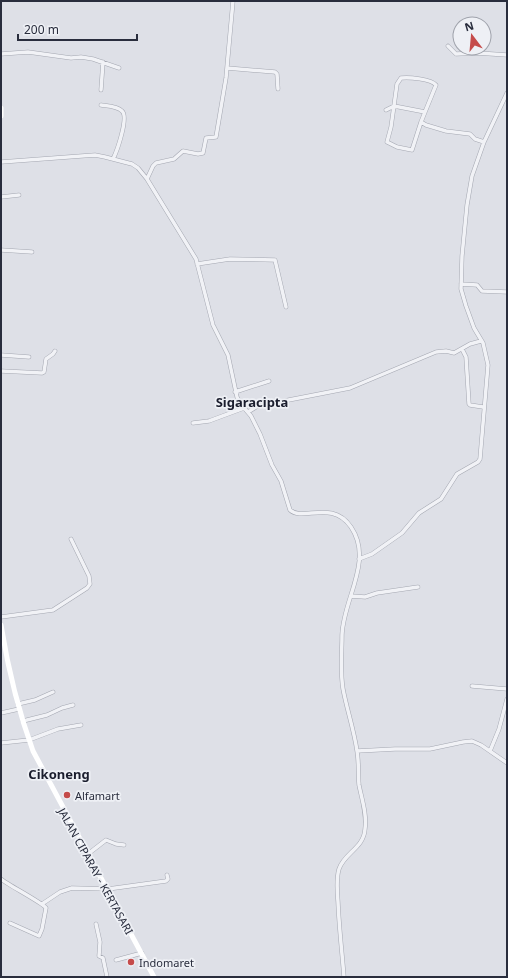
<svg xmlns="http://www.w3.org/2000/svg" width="508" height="978" viewBox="0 0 508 978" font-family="'Noto Sans',sans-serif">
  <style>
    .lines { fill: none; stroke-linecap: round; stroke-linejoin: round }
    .street-casing { stroke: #a4a7b1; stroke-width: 4.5 }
    .street { stroke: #f1f2f6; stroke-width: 3.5 }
    .secondary { stroke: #fff; stroke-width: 5 }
    .poi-dot { fill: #c54b4a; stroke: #eef0f5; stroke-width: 1.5 }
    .labels { text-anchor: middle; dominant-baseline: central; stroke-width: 3.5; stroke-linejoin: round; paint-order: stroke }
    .poi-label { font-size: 11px; fill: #292d3d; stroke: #eef0f5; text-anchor: start }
    .street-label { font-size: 11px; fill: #292d3d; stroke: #eef0f5 }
    .quarter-label { font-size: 13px; font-weight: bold; fill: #1b1e2e; stroke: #eef0f5 }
  </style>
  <rect width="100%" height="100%" fill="#dee0e7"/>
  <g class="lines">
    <g class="street-casing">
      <path id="street" d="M448 46 456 54 478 53 507 55
        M1 54 28 52 71 58 81 57 93 59 119 68
        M227 68 275 72 277 74 278 89
        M101 90 103 62
        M101 105C107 106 117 106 122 111 129 117 117 151 113 159
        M386 110 394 106 425 112 421 122 426 125 446 131 470 134 475 139 484 142
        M421 122 412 150 397 147 387 142 391 127 397 84 401 78C409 77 431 79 436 85L425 112
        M1 162 95 155 105 157 132 164 138 168 147 179 196 259 213 325 228 355 237 397 240 403 251 416 260 434 272 465 281 481 290 510C303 522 332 499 351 527 374 561 343 599 342 635 342 652 340 672 343 689 347 710 354 730 357 751 359 762 358 774 359 785 362 800 367 814 365 829 364 848 344 853 339 869 336 879 337 891 338 902 339 927 342 952 344 977
        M147 179 153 166 156 163 174 159 183 151 198 154 203 153 206 138 216 137 226 78 233 1
        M1 197 19 195
        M1 250 32 252
        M197 264 230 259 275 260 286 307
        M461 284 477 285 482 291 507 292
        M462 349 466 357 469 404 470 405 483 407
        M1 355 29 357
        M1 371 42 373 44 372 46 359 53 354 55 351
        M235 392 269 381
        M248 412 256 407 263 405 350 388 436 352 446 351 454 353 470 344 481 341
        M193 423 209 421 244 408
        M359 559 372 554 402 533 419 513 441 499 457 474 478 462 480 459 488 365 483 343 474 328 466 306 461 289 462 256 467 205 472 176 484 142 507 93
        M351 596 365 597 377 593 418 587
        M1 617 53 610 87 588 90 584 89 576 71 539
        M472 686 507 689
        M18 704 35 700 53 692
        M1 713 19 709
        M23 721 47 715 62 708 73 705
        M1 743 29 740 58 729 81 725
        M357 751 395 749H430L463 742 472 741 481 745 507 763
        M490 751 499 729 507 699
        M88 854 106 840 116 844 124 845
        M1 879C8 885 43 903 46 908L42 929 39 936 10 923
        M42 904 60 892 72 888 108 889 166 881 168 879 167 875
        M96 924 100 942 99 956 103 958 107 977
        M116 960 142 953"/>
    </g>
    <use href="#street" class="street"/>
    <path class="secondary" d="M1 108V116
      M1 625C8 669 18 710 33 751L154 977"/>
  </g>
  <g class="poi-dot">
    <circle cx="67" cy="795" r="4"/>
    <circle cx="131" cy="962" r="4"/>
  </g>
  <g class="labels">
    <g class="poi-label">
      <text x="75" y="795">Alfamart</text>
      <text x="139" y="962">Indomaret</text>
    </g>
    <g class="street-label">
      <text transform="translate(96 871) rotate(61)">JALAN CIPARAY - KERTASARI</text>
    </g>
    <g class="quarter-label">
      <text x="252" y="402">Sigaracipta</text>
      <text x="59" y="774">Cikoneng</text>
    </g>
  </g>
  <rect width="508" height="978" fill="none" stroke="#292d3d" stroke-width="4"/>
  <g transform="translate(472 36) rotate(344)"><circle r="19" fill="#eef0f5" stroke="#9fa2ab"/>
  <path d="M0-3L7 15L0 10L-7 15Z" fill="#c54b4a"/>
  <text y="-6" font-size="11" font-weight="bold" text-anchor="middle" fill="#292d3d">N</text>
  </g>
  <path d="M18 34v6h119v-6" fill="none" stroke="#292d3d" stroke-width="2"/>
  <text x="24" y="34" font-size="12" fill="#292d3d" stroke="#eef0f5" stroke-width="3" paint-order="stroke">200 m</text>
</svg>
